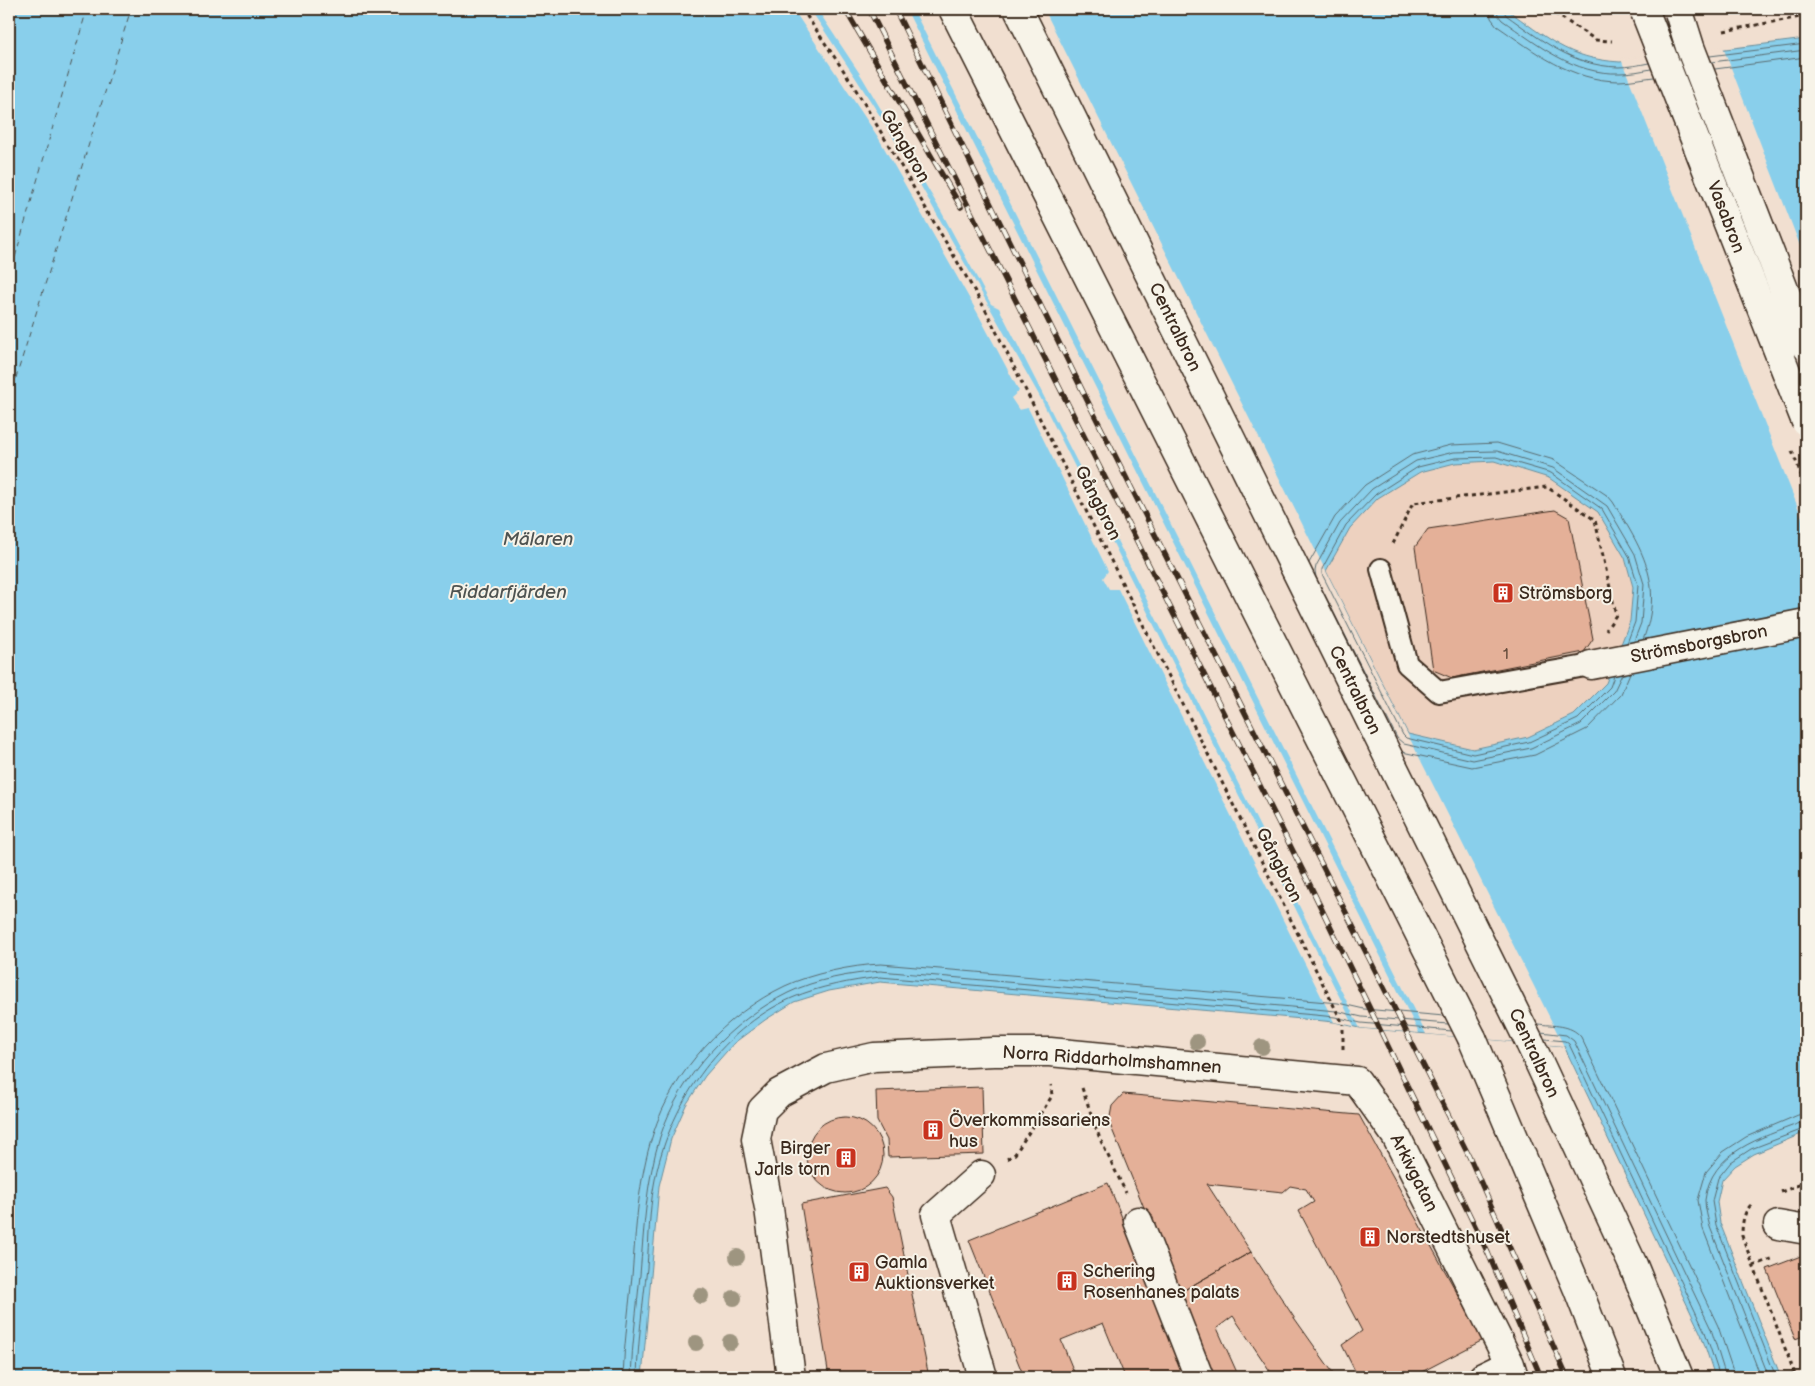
<svg xmlns="http://www.w3.org/2000/svg" width="1815" height="1386" viewBox="0 0 1815 1386" font-family="'Balsamiq Sans',sans-serif">
  <style>
    .built { fill: #edd1bf }
    .water { fill: #89cfeb; stroke: #6a8d99; fill-rule: evenodd }
    .pier { fill: #f1dfd0 }
    .lines { fill: none; stroke-linecap: round; stroke-linejoin: round }
    .shore { stroke: #5a6c70; stroke-width: 1 }
    .ferry { stroke: #4e5351; stroke-width: 1; stroke-dasharray: 6 5; stroke-linecap: butt }
    .building { fill: #e4b098; stroke: #3b2a1e }
    .lane-casing { stroke: #3b2a1e; stroke-width: 24 }
    .street-casing { stroke: #3b2a1e; stroke-width: 31 }
    .highway-casing { stroke: #3b2a1e; stroke-width: 31 }
    .path { stroke: #3b2a1e; stroke-width: 3; stroke-dasharray: 4 4; stroke-linecap: butt }
    .lane { stroke: #f7f3e8; stroke-width: 20 }
    .street { stroke: #f7f3e8; stroke-width: 28 }
    .highway { stroke: #f7f3e8; stroke-width: 28 }
    .rail-casing { stroke: #3b2a1e; stroke-width: 5.5 }
    .rail { stroke: #f7f3e8; stroke-width: 4; stroke-dasharray: 11; stroke-linecap: butt }
    .secondary-bridge-casing { stroke: #3b2a1e; stroke-width: 31; stroke-linecap: butt }
    .highway-bridge-casing { stroke: #3b2a1e; stroke-width: 31; stroke-linecap: butt }
    .path-bridge { stroke: #3b2a1e; stroke-width: 3; stroke-dasharray: 4 4; stroke-linecap: butt }
    .secondary-bridge { stroke: #f7f3e8; stroke-width: 28 }
    .highway-bridge { stroke: #f7f3e8; stroke-width: 28 }
    .tree { fill: #9e9580 }
    .labels { text-anchor: middle; dominant-baseline: central; stroke-width: 4; stroke-linejoin: round; paint-order: stroke }
    .number-label { font-size: 15px; fill: #654c3c }
    .street-label { font-size: 18px; fill: #3b2a1e; stroke: #f7f3e8 }
    .poi-label { font-size: 18px; fill: #3b2a1e; stroke: #f7f3e8; text-anchor: start }
    .water-label { font-size: 19px; font-style: italic; fill: #4e5351; stroke: #f7f3e8 }
  </style>
  <rect width="100%" height="100%" fill="#f1dfd0"/>
  <filter id="ink" filterUnits="userSpaceOnUse"><feTurbulence type="fractalNoise" baseFrequency=".02" numOctaves="2"/><feDisplacementMap in="SourceGraphic" scale="10" xChannelSelector="R" yChannelSelector="G"/><feConvolveMatrix kernelMatrix="1 2 1 2 8 2 1 2 1" color-interpolation-filters="sRGB"/></filter>
  <g filter="url(#ink)">
    <path class="built" d="M1494 461 1549 478 1598 512 1625 558 1633 587 1630 621 1606 683 1574 715 1528 737 1473 749 1408 734 1326 571 1350 528 1378 498 1420 472 1455 463Z"/>
    <path class="water" d="M9 9H1506C1546 37 1568 59 1620 62L1806 39V1132L1754 1154 1735 1166 1722 1180 1717 1202 1720 1223 1781 1377H1715L1701 1334 1564 1046 1360 1028 1334 1022 1314 1020 880 982 829 991 794 1002 765 1020 734 1043 705 1076 686 1105 671 1139 659 1186 642 1377H9ZM1494 461 1549 478 1598 512 1625 558 1633 587 1630 621 1606 683 1574 715 1528 737 1473 749 1408 734 1326 571 1350 528 1378 498 1420 472 1455 463Z"/>
    <path class="pier" d="M793 9H810L857 80 889 130 989 306 1040 397 1129 575 1354 1026 1334 1022 1118 589H1109L1103 578 1108 571 1028 408 1019 410 1011 398 1019 391 977 312 878 137Z
      M817 9H906L1419 1033 1360 1028 1133 572 999 308 991 304 941 211 862 77Z
      M913 9H1044L1564 1046 1426 1034Z
      M1723 47 1806 261V528L1621 59Z"/>
    <g class="lines">
      <path class="shore" d="M1490 9 1491 18 1497 26C1535 52 1571 81 1619 81 1631 81 1643 78 1654 77
        M1497 9 1498 15 1502 20C1538 45 1574 75 1620 73 1631 73 1641 71 1651 69
        M1503 9 1506 15C1541 40 1573 66 1618 67 1628 67 1639 65 1649 63
        M1710 56 1806 44
        M1712 62 1806 50
        M1715 69 1806 57
        M1309 563 1335 517 1365 485 1412 455 1451 445 1497 443 1554 460 1608 496 1613 502C1641 548 1665 583 1643 640
        M1622 674 1614 691 1581 724 1531 748 1473 760 1404 744 1397 738 1316 577 1315 571 1316 566 1340 523 1372 489 1416 461 1454 452 1497 451 1553 468 1607 506 1635 554 1644 584 1641 623 1634 641
        M1614 676 1610 687 1578 719 1529 742 1473 754 1406 738 1403 735 1322 574V569L1346 525 1376 494 1418 467 1455 458 1496 457 1551 473 1602 509 1629 556 1638 585 1635 622 1627 643
        M1402 752 1472 767 1535 755 1587 729 1621 694 1630 673
        M1538 1024C1553 1026 1571 1024 1581 1037L1718 1326 1733 1371 1734 1377
        M1541 1032 1566 1035 1574 1041 1711 1329 1726 1377
        M1545 1039 1565 1041 1569 1044 1705 1332 1720 1377
        M623 1377C624 1343 629 1309 632 1276 636 1228 638 1180 653 1134 673 1071 726 1014 785 986 810 974 853 965 881 964L1316 1001 1338 1003 1364 1009 1444 1016
        M631 1377C632 1343 637 1309 640 1275 644 1228 646 1182 660 1137 680 1075 731 1021 788 993 816 979 850 974 880 971L1315 1009 1336 1011 1362 1017 1448 1024
        M637 1377C638 1341 643 1304 647 1268 649 1241 649 1212 654 1185 667 1108 719 1030 792 998 819 986 851 981 880 977L1315 1015 1335 1017 1361 1023 1452 1031
        M1761 1377 1703 1229 1698 1200 1706 1172 1723 1152 1746 1137 1798 1115 1806 1114
        M1769 1377 1710 1227C1708 1219 1705 1209 1705 1200 1711 1151 1761 1138 1800 1123L1806 1122
        M1776 1377 1716 1225 1712 1201 1718 1178 1731 1162 1751 1149 1806 1128"/>
      <path class="ferry" d="M9 278 87 9
        M9 400 131 9"/>
    </g>
    <path class="building" d="M1555 510 1569 518 1593 639 1584 652 1452 678 1433 670 1415 547 1428 529Z
      M982 1087 984 1154 888 1157 887 1140 877 1121 876 1091Z
      M1123 1094 1359 1115 1483 1340 1412 1377H1358L1342 1345 1362 1331 1299 1211 1314 1202 1306 1189 1290 1186 1283 1192 1207 1184 1251 1252 1179 1293 1109 1122 1112 1106Z
      M807 1155a38 38 0 1 1 76 0a38 38 0 1 1-76 0Z
      M1108 1183 1187 1377H1125L1103 1323 1061 1340 1076 1377H1024L969 1240Z
      M885 1188 892 1197 929 1377H829L801 1204Z
      M1251 1252 1295 1319 1336 1377H1274L1233 1316 1217 1328 1239 1377H1212L1179 1293Z
      M1806 1254V1335L1795 1339 1767 1269Z"/>
    <g class="lines">
      <g class="lane-casing">
        <path id="lane" d="M1381 569 1407 664 1439 692 1591 665"/>
      </g>
      <g class="street-casing">
        <path id="street" d="M1591 665 1806 623
          M981 1175 936 1215 983 1377
          M1138 1221 1199 1377
          M1778 1225 1801 1229 1806 1227
          M791 1377 769 1208 756 1139 762 1110 779 1093 826 1068 874 1057 994 1052H1050L1357 1081 1396 1136 1510 1364 1514 1377
          M1483 1377 1510 1364"/>
      </g>
      <g class="highway-casing">
        <path id="highway" d="M1472 1038 1577 1287 1612 1377
          M1530 1043 1633 1265 1679 1377"/>
      </g>
      <path class="path" d="M1548 9 1596 40 1612 41
        M1606 9 1610 13
        M1724 31 1806 16
        M1393 544 1413 503 1547 487 1595 520 1616 615 1606 630
        M1343 1049V1024
        M1082 1088 1100 1139 1126 1193
        M1007 1159 1015 1154 1052 1096 1051 1085
        M1781 1192 1806 1182
        M1751 1205C1743 1213 1742 1225 1742 1236L1796 1377
        M1753 1266 1774 1258"/>
      <use href="#lane" class="lane"/>
      <use href="#street" class="street"/>
      <use href="#highway" class="highway"/>
      <g class="rail-casing">
        <path id="rail" d="M845 9 961 207
          M869 9 1310 885 1488 1253 1541 1377
          M895 9 1090 406 1469 1156 1567 1377"/>
      </g>
      <use href="#rail" class="rail"/>
      <g class="secondary-bridge-casing">
        <path id="secondary-bridge" d="M1645 12 1806 422
          M1679 12 1690 47 1806 346"/>
      </g>
      <g class="highway-bridge-casing">
        <path id="highway-bridge" d="M953 9 1472 1038
          M1018 9 1530 1043"/>
      </g>
      <path class="path-bridge" d="M802 9 852 83 984 307 1343 1024
        M1792 451 1806 487"/>
      <use href="#secondary-bridge" class="secondary-bridge"/>
      <use href="#highway-bridge" class="highway-bridge"/>
    </g>
    <g class="tree">
      <circle cx="1197" cy="1042" r="8"/>
      <circle cx="1262" cy="1047" r="8"/>
      <circle cx="737" cy="1257" r="8"/>
      <circle cx="701" cy="1296" r="8"/>
      <circle cx="734" cy="1298" r="8"/>
      <circle cx="730" cy="1342" r="8"/>
      <circle cx="696" cy="1343" r="8"/>
    </g>
  </g>
  <defs>
    <g id="building-square" transform="scale(1.125)"><rect x="-9" y="-9" width="18" height="18" rx="4" fill="#c8321e" stroke="#f7f3e8"/><path d="M-4-6H4V6H1V3H-1V6H-4ZM-2.5-4.3h1.7v1.8h-1.7ZM.8-4.3h1.7v1.8H.8ZM-2.5-1h1.7V.8h-1.7ZM.8-1h1.7V.8H.8Z" fill="#fff"/></g>
  </defs>
  <g fill-rule="evenodd">
    <use href="#building-square" x="1503" y="593"/>
    <use href="#building-square" x="933" y="1130"/>
    <use href="#building-square" x="846" y="1158"/>
    <use href="#building-square" x="1370" y="1237"/>
    <use href="#building-square" x="859" y="1272"/>
    <use href="#building-square" x="1067" y="1281"/>
  </g>
  <g class="labels">
    <g class="number-label">
      <text x="1506" y="654">1</text>
    </g>
    <g class="street-label">
      <text transform="translate(905 146) rotate(60)">Gångbron</text>
      <text transform="translate(1726 217) rotate(69)">Vasabron</text>
      <text transform="translate(1175 327) rotate(64)">Centralbron</text>
      <text transform="translate(1098 503) rotate(63)">Gångbron</text>
      <text transform="translate(1699 644) rotate(-11)">Strömsborgsbron</text>
      <text transform="translate(1355 690) rotate(64)">Centralbron</text>
      <text transform="translate(1279 865) rotate(63)">Gångbron</text>
      <text transform="translate(1534 1053) rotate(65)">Centralbron</text>
      <text transform="translate(1112 1060) rotate(4)">Norra Riddarholmshamnen</text>
      <text transform="translate(1414 1173) rotate(63)">Arkivgatan</text>
    </g>
    <g class="poi-label">
      <text x="1519" y="593">Strömsborg</text>
      <text x="949" y="1120">Överkommissariens<tspan x="949" dy="21">hus</tspan></text>
      <text x="830" y="1148" text-anchor="end">Birger<tspan x="830" dy="21">Jarls torn</tspan></text>
      <text x="1386" y="1237">Norstedtshuset</text>
      <text x="875" y="1262">Gamla<tspan x="875" dy="21">Auktionsverket</tspan></text>
      <text x="1083" y="1271">Schering<tspan x="1083" dy="21">Rosenhanes palats</tspan></text>
    </g>
    <g class="water-label">
      <text x="538" y="539">Mälaren</text>
      <text x="508" y="592">Riddarfjärden</text>
    </g>
  </g>
  <rect width="1815" height="1386" fill="none" stroke="#f7f3e8" stroke-width="30"/>
  <rect x="15" y="15" width="1785" height="1356" fill="none" stroke="#3b2a1e" stroke-width="2" filter="url(#ink)"/>
</svg>
